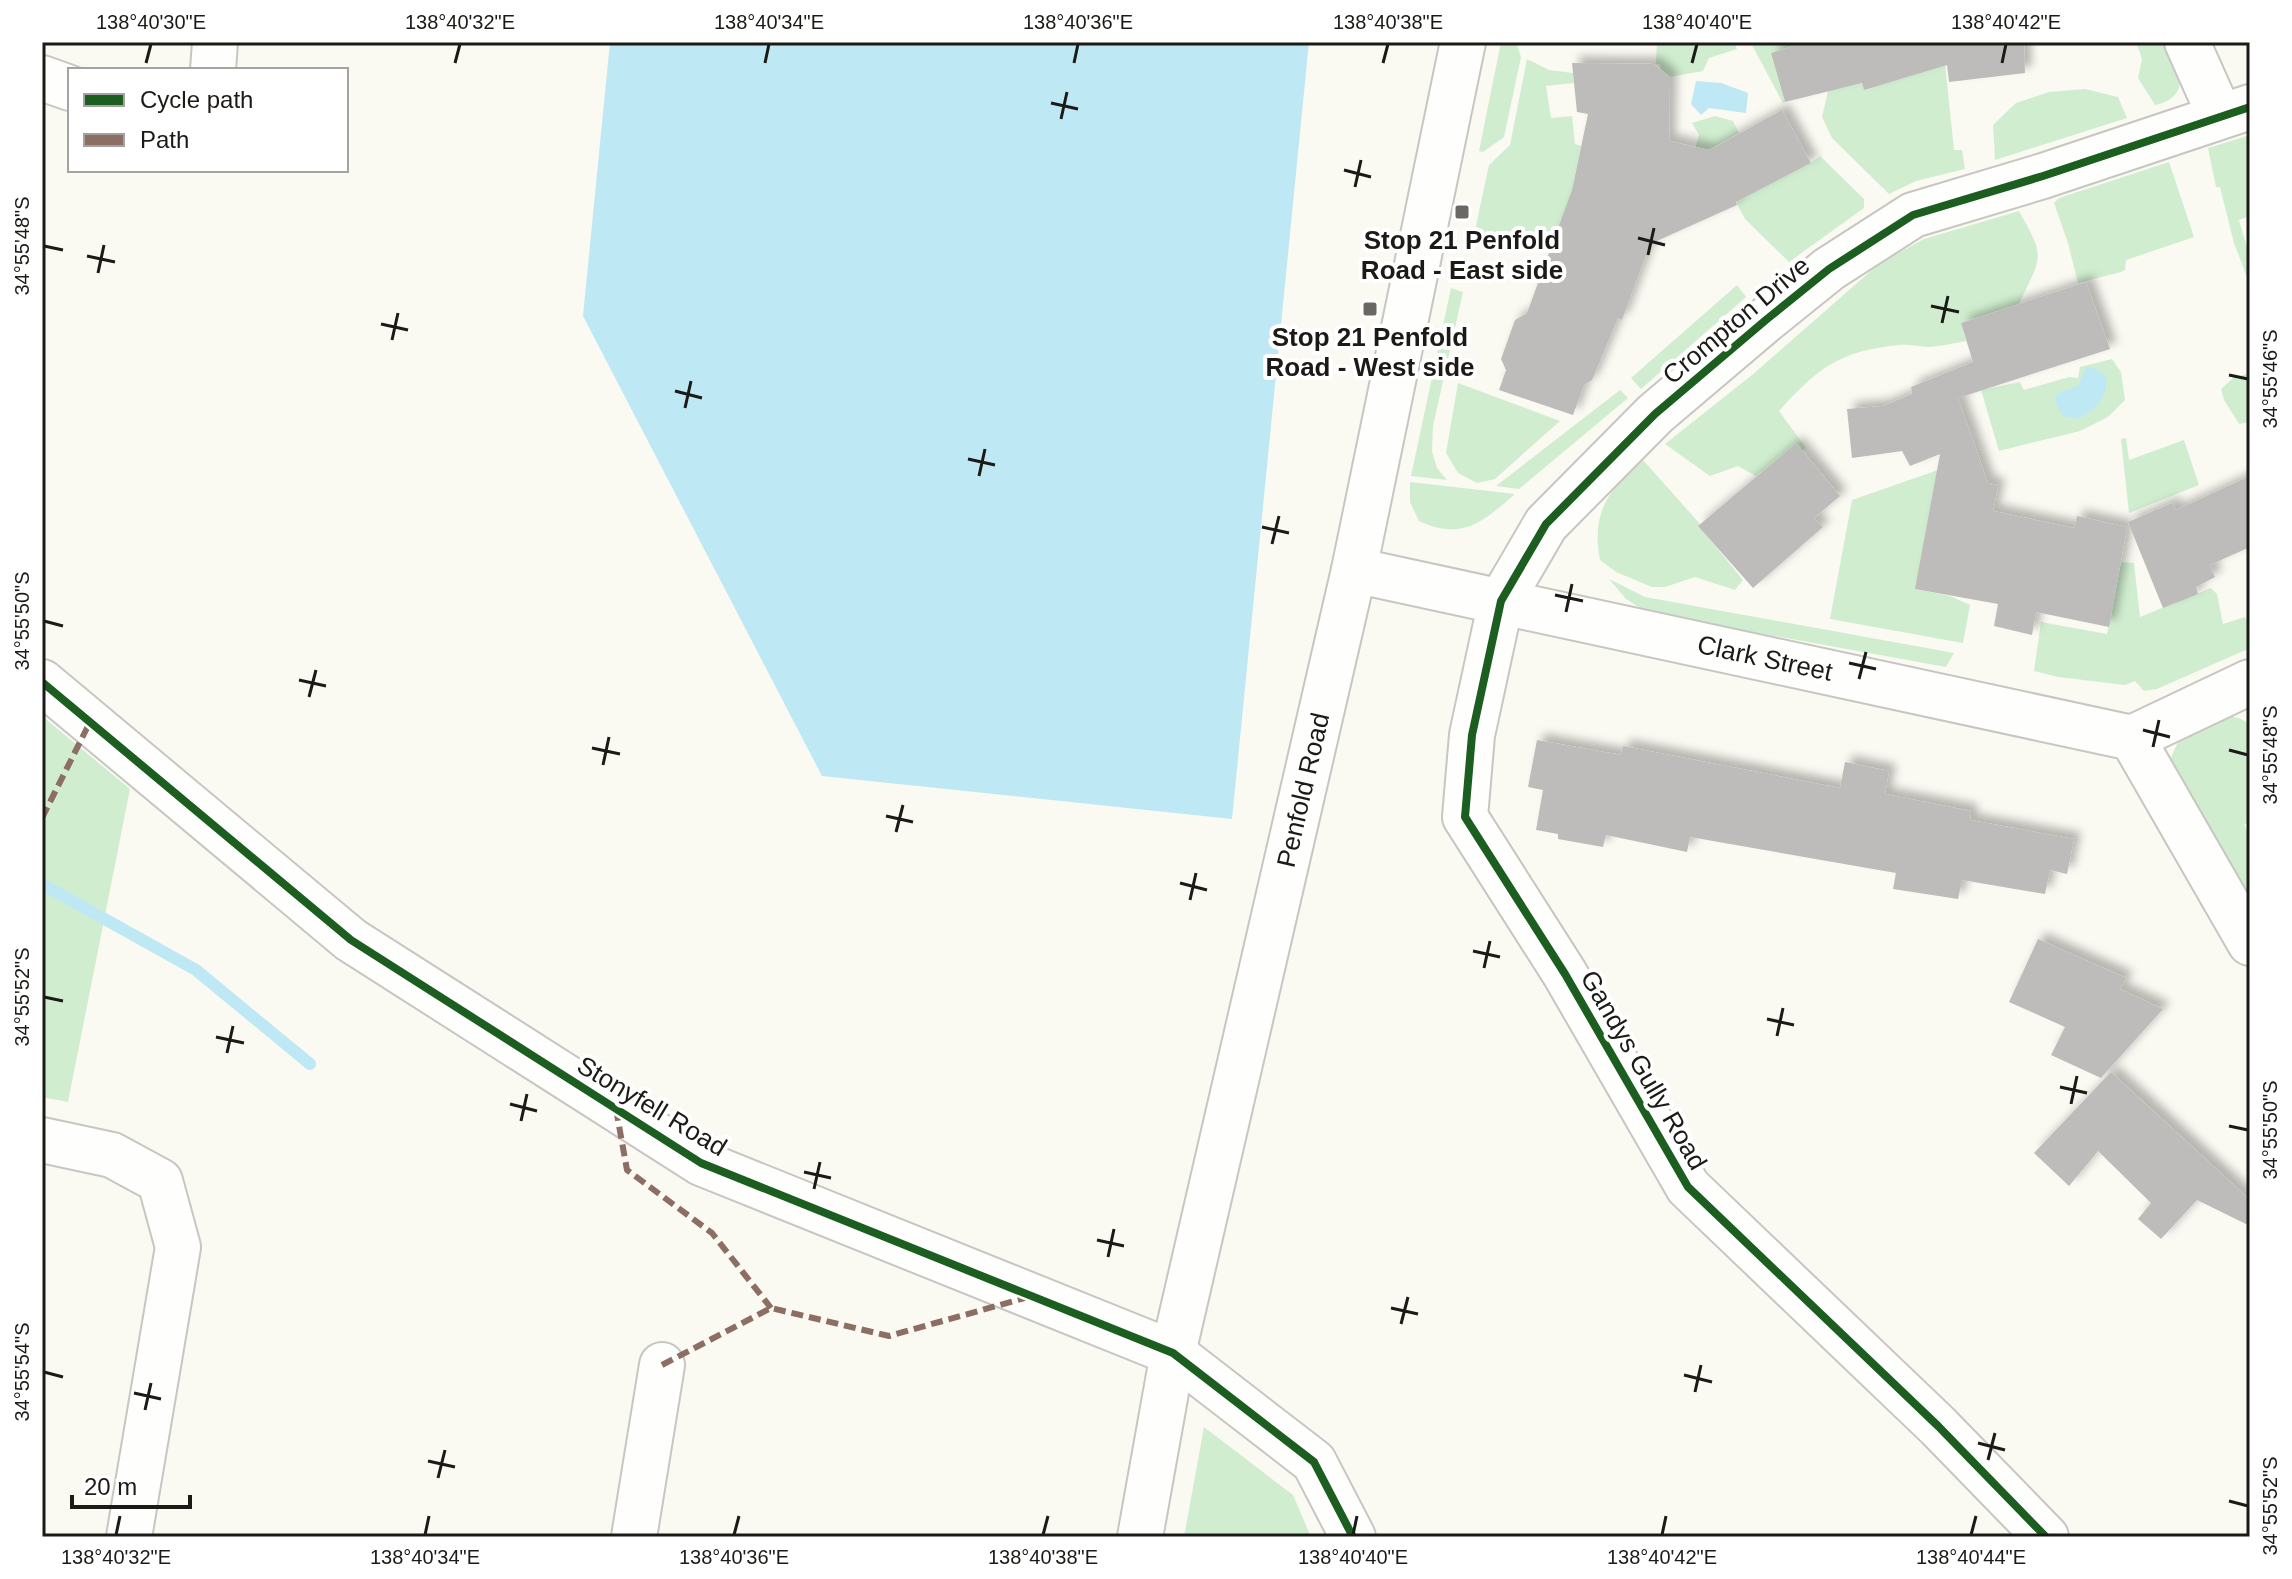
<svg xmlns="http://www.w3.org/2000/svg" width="2292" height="1579" viewBox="0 0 2292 1579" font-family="Helvetica,sans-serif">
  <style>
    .green { fill: #d0eecf }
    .water { fill: #bee8f4 }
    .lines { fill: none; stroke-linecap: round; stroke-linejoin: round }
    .stream { stroke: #bee8f4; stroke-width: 12 }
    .building { fill: #bebcbb; filter: url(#shadow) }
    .street-casing { stroke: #c7c6c2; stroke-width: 48 }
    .secondary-casing { stroke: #c7c6c2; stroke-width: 48 }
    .street { stroke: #fefefd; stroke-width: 44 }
    .secondary { stroke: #fefefd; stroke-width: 44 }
    .quiet { stroke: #8d6e63; stroke-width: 6; stroke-dasharray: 12 6; stroke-linecap: butt }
    .cycleway-casing { stroke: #fff; stroke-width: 13 }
    .cycleway { stroke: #1b5e20; stroke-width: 8 }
    .ticks { fill: none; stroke: #1c1a17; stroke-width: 3 }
    .poi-dot { fill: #6a6864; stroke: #fff; stroke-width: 3 }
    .labels { text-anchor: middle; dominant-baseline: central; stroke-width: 8; stroke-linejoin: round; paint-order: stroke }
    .poi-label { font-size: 26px; font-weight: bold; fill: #1c1a17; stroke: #fff }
    .street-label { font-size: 26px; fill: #1c1a17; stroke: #fff }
    .neatline { fill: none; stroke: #1c1a17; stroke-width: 3 }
    .ticks-label { font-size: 20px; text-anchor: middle; fill: #1c1a17 }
  </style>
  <defs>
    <filter id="shadow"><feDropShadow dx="7" dy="-7" stdDeviation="4" flood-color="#0004"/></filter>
  </defs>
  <rect width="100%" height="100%" fill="#faf9f2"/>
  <path class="green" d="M1501 42H1516L1521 57 1504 137 1483 152 1479 151Z
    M1657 42H1734L1737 49 1709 58 1703 71 1670 77 1661 70 1660 64H1656Z
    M1740 42H1806L1771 53 1785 102 1783 103 1752 45Z
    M2136 42H2171C2180 68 2192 97 2155 105L2138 78 2142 59Z
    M1527 59 1549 70 1573 73 1574 83 1546 86 1551 118 1572 116 1575 144 1581 146 1571 195 1556 233 1550 232 1544 249H1521L1474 235 1489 165 1510 145Z
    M1945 64 1954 150H1962L1965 169 1916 181 1889 194 1832 138 1822 117 1828 91 1862 83 1864 89Z
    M2085 89 2118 97 2127 118 1995 160 1993 125 2016 103 2049 92Z
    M1715 116 1733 121 1739 133 1707 151 1688 174 1699 135 1692 123Z
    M2250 135V216L2239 220 2250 258V285L2234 243 2220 187H2216L2208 148Z
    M1820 156 1864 199V208L1789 262 1745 219 1736 202 1811 163Z
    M2169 162 2194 237 2126 260 2125 270 2121 272 2078 283 2068 243 2054 203 2059 198Z
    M2019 211C2046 259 2042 255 2019 304L1961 323 1966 341C1954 343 1942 346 1930 347 1919 347 1909 344 1899 345 1839 351 1818 368 1779 411L1806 448 1802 451 1795 444 1756 476 1738 466 1710 476 1665 444 1752 375 1880 263 1924 239Z
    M1737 285 1746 297 1641 389 1631 378Z
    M1451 288 1463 292 1433 426 1432 451 1437 468 1447 480 1411 476Z
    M2112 359 2121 372 2125 400 2108 417 2080 431 1999 451 1981 390 2020 382 2024 390 2069 377 2078 378 2080 367Z
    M2250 373V422L2239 424 2224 400 2221 389 2233 378Z
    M1458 383 1560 421 1495 479 1477 483 1458 473 1446 453Z
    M1620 390 1628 398 1519 489 1496 486Z
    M2126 438 2129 460 2184 440 2199 485 2129 513 2121 439Z
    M1643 460 1700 524 1699 526 1743 580 1735 590 1695 577 1665 587H1652L1616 572 1600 560C1591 513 1608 489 1643 460Z
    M1938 470 1916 589 1950 596 1970 605 1963 643 1830 619 1852 500Z
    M1410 482 1515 494C1483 522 1462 541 1419 521L1410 502Z
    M2121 562 2134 563 2140 617 2211 588 2217 594 2223 624 2245 617 2250 625V648L2157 689 2144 691 2135 681 2125 685 2058 677 2034 671 2041 622 2107 634Z
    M1609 579 1645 597 1954 653 1946 667 1648 613 1626 599Z
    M2217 714 2239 718 2250 724V821L2244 825 2250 836V891L2235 896 2171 780V758L2177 744 2193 728Z
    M42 716 130 789 68 1102 42 1097Z
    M1204 1427 1293 1495 1311 1537H1184Z"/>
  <path class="water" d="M610 42H1309L1232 819 822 776 583 316Z
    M1696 81 1721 83 1748 93 1746 113 1709 108 1701 115 1691 104Z
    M2086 367 2097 369 2106 376C2108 398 2096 409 2078 419L2063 416C2047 391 2060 393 2078 386Z"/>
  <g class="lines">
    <path class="stream" d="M42 884 196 970 310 1064"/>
  </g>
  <path class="building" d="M1806 42H2024L2025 73 1949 82 1947 65 1864 90 1862 83 1785 102 1771 53Z
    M1572 63 1654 64 1670 77 1669 141 1709 150 1782 110 1811 163 1736 202 1737 205 1650 244 1622 320 1618 318 1592 380 1584 385 1573 415 1499 390 1506 370 1501 359 1515 320 1527 313 1572 190 1588 114 1577 112Z
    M2086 282 2110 349 1958 398 1988 483 1998 485 1993 511 2074 528 2077 516 2127 527 2109 627 2036 612 2032 635 1994 626 1998 604 1915 589 1940 454 1910 466 1902 451 1852 458 1847 409 1883 406 1912 394 1911 387 1973 362 1961 323Z
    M1796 443 1840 496 1814 518 1823 527 1753 588 1698 526Z
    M2250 476V547L2210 565 2215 577 2196 587 2198 594 2163 608 2128 522 2172 503 2176 510Z
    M1537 740 1621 755 1623 746 1840 788 1845 762 1889 771 1885 794 1971 811 1970 820 2074 839 2067 874 2050 870 2045 894 1962 880 1958 899 1893 889 1896 873 1690 837 1687 852 1606 835 1603 847 1558 839V834L1536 830 1543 790 1528 787Z
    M2038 939 2126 978 2120 989 2163 1009 2101 1078 2051 1055 2065 1027 2009 1002Z
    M2111 1072 2250 1200V1226L2197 1200 2161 1239 2138 1219 2151 1203 2098 1151 2069 1186 2034 1153Z"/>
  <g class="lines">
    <g class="street-casing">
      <path id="street" d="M2187 42 2220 116
        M213 70 215 42
        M42 78 70 88
        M1354 570 2132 738 2250 943
        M2132 738 2250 682
        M42 1140 112 1155 160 1181 178 1247 129 1537
        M634 1537 662 1365
        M1140 1537 1173 1353 1314 1462 1353 1537
        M2046 1537 1938 1426 1688 1187 1565 974 1465 817 1472 735 1501 601 1546 524 1655 414 1767 319 1829 269 1913 215 2043 176 2250 107"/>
    </g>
    <g class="secondary-casing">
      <path id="secondary" d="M42 682 351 940 701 1163 1173 1353 1354 570 1463 42"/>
    </g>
    <use href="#street" class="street"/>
    <use href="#secondary" class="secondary"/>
    <path class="quiet" d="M42 818 90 722
      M616 1109 627 1170 712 1233 771 1308
      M662 1365 771 1308 889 1336 1032 1296"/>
    <g class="cycleway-casing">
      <path id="cycleway" d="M42 682 351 940 701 1163 1173 1353 1314 1462 1353 1537
        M2046 1537 1938 1426 1688 1187 1565 974 1465 817 1472 735 1501 601 1546 524 1655 414 1767 319 1829 269 1913 215 2043 176 2250 107"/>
    </g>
    <use href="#cycleway" class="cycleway"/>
  </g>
  <path class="ticks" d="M146 63 151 44M455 63 460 44M765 63 769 44M1074 63 1078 44M1383 63 1388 44M1692 63 1697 44M2002 63 2006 44M1051 103 1078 109M1061 119 1067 92M1344 170 1371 177M1355 187 1361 160M1638 238 1665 245M44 246 63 250M1648 255 1654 228M87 256 115 262M98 273 104 245M1931 306 1959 312M1942 323 1948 296M381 324 408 330M392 340 398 313M2229 375 2248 379M675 391 702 398M685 408 691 381M968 459 995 465M979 476 985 449M1262 527 1289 533M1272 544 1279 516M1555 595 1583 601M1566 612 1572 584M44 621 63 626M1849 663 1876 669M1859 679 1866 652M299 680 326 686M309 697 316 670M2143 730 2170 737M2153 747 2159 720M592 748 620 754M2229 750 2248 755M603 765 609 737M886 816 913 822M896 832 903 805M1180 883 1207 890M1190 900 1196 873M1473 951 1500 957M1484 968 1490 941M44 997 63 1001M1767 1019 1794 1025M1777 1036 1783 1008M216 1037 244 1043M227 1053 233 1026M2060 1087 2087 1093M510 1104 537 1111M2071 1104 2077 1076M521 1121 527 1094M2229 1126 2248 1130M804 1172 831 1178M814 1189 820 1162M1097 1240 1124 1246M1108 1257 1114 1229M1391 1308 1418 1314M1401 1324 1408 1297M44 1372 63 1377M1684 1375 1712 1382M1695 1392 1701 1365M134 1393 161 1399M145 1410 151 1383M1978 1443 2005 1450M1988 1460 1995 1433M428 1461 455 1467M438 1478 445 1450M2229 1501 2248 1506M116 1535 120 1516M425 1535 429 1516M734 1535 739 1516M1043 1535 1048 1516M1353 1535 1357 1516M1662 1535 1666 1516M1971 1535 1976 1516"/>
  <g class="poi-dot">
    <rect x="1454" y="204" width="16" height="16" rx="4"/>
    <rect x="1362" y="301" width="16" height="16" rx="4"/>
  </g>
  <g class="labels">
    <g class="poi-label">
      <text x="1462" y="240">Stop 21 Penfold<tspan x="1462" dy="30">Road - East side</tspan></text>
      <text x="1370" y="337">Stop 21 Penfold<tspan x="1370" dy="30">Road - West side</tspan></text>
    </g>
    <g class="street-label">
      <text transform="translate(1736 320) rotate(-40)">Crompton Drive</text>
      <text transform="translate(1765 658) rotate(12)">Clark Street</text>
      <text transform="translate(1303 790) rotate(-77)">Penfold Road</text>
      <text transform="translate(1644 1070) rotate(60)">Gandys Gully Road</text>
      <text transform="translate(652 1106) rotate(31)">Stonyfell Road</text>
    </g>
  </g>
  <rect width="2292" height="1579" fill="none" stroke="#ffffff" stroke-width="88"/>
  <rect x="68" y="68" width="280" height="104" fill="#ffffff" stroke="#a4a3a2" stroke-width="2"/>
  <rect x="84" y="94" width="40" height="12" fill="#1b5e20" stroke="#a4a3a2" stroke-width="2"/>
  <text x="140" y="108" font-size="24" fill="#1c1a17">Cycle path</text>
  <rect x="84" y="134" width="40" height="12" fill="#8d6e63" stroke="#a4a3a2" stroke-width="2"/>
  <text x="140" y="148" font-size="24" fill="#1c1a17">Path</text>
  <path d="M72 1495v12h118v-12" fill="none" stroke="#1c1a17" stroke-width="4"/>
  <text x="84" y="1495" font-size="24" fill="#1c1a17" stroke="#ffffff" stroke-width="6" paint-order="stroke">20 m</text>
  <rect x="44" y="44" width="2204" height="1491" class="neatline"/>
  <g class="ticks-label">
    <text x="151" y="29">138°40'30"E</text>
    <text x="460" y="29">138°40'32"E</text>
    <text x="769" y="29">138°40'34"E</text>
    <text x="1078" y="29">138°40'36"E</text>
    <text x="1388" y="29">138°40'38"E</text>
    <text x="1697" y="29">138°40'40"E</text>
    <text x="2006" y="29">138°40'42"E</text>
    <text transform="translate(22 246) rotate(-90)" y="7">34°55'48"S</text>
    <text transform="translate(2270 379) rotate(-90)" y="7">34°55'46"S</text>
    <text transform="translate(22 621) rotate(-90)" y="7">34°55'50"S</text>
    <text transform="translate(2270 755) rotate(-90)" y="7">34°55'48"S</text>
    <text transform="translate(22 997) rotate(-90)" y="7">34°55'52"S</text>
    <text transform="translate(2270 1130) rotate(-90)" y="7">34°55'50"S</text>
    <text transform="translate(22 1372) rotate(-90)" y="7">34°55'54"S</text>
    <text transform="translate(2270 1506) rotate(-90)" y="7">34°55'52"S</text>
    <text x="116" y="1564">138°40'32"E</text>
    <text x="425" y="1564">138°40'34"E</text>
    <text x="734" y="1564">138°40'36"E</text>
    <text x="1043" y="1564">138°40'38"E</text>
    <text x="1353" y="1564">138°40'40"E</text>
    <text x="1662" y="1564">138°40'42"E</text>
    <text x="1971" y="1564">138°40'44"E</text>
  </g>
</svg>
